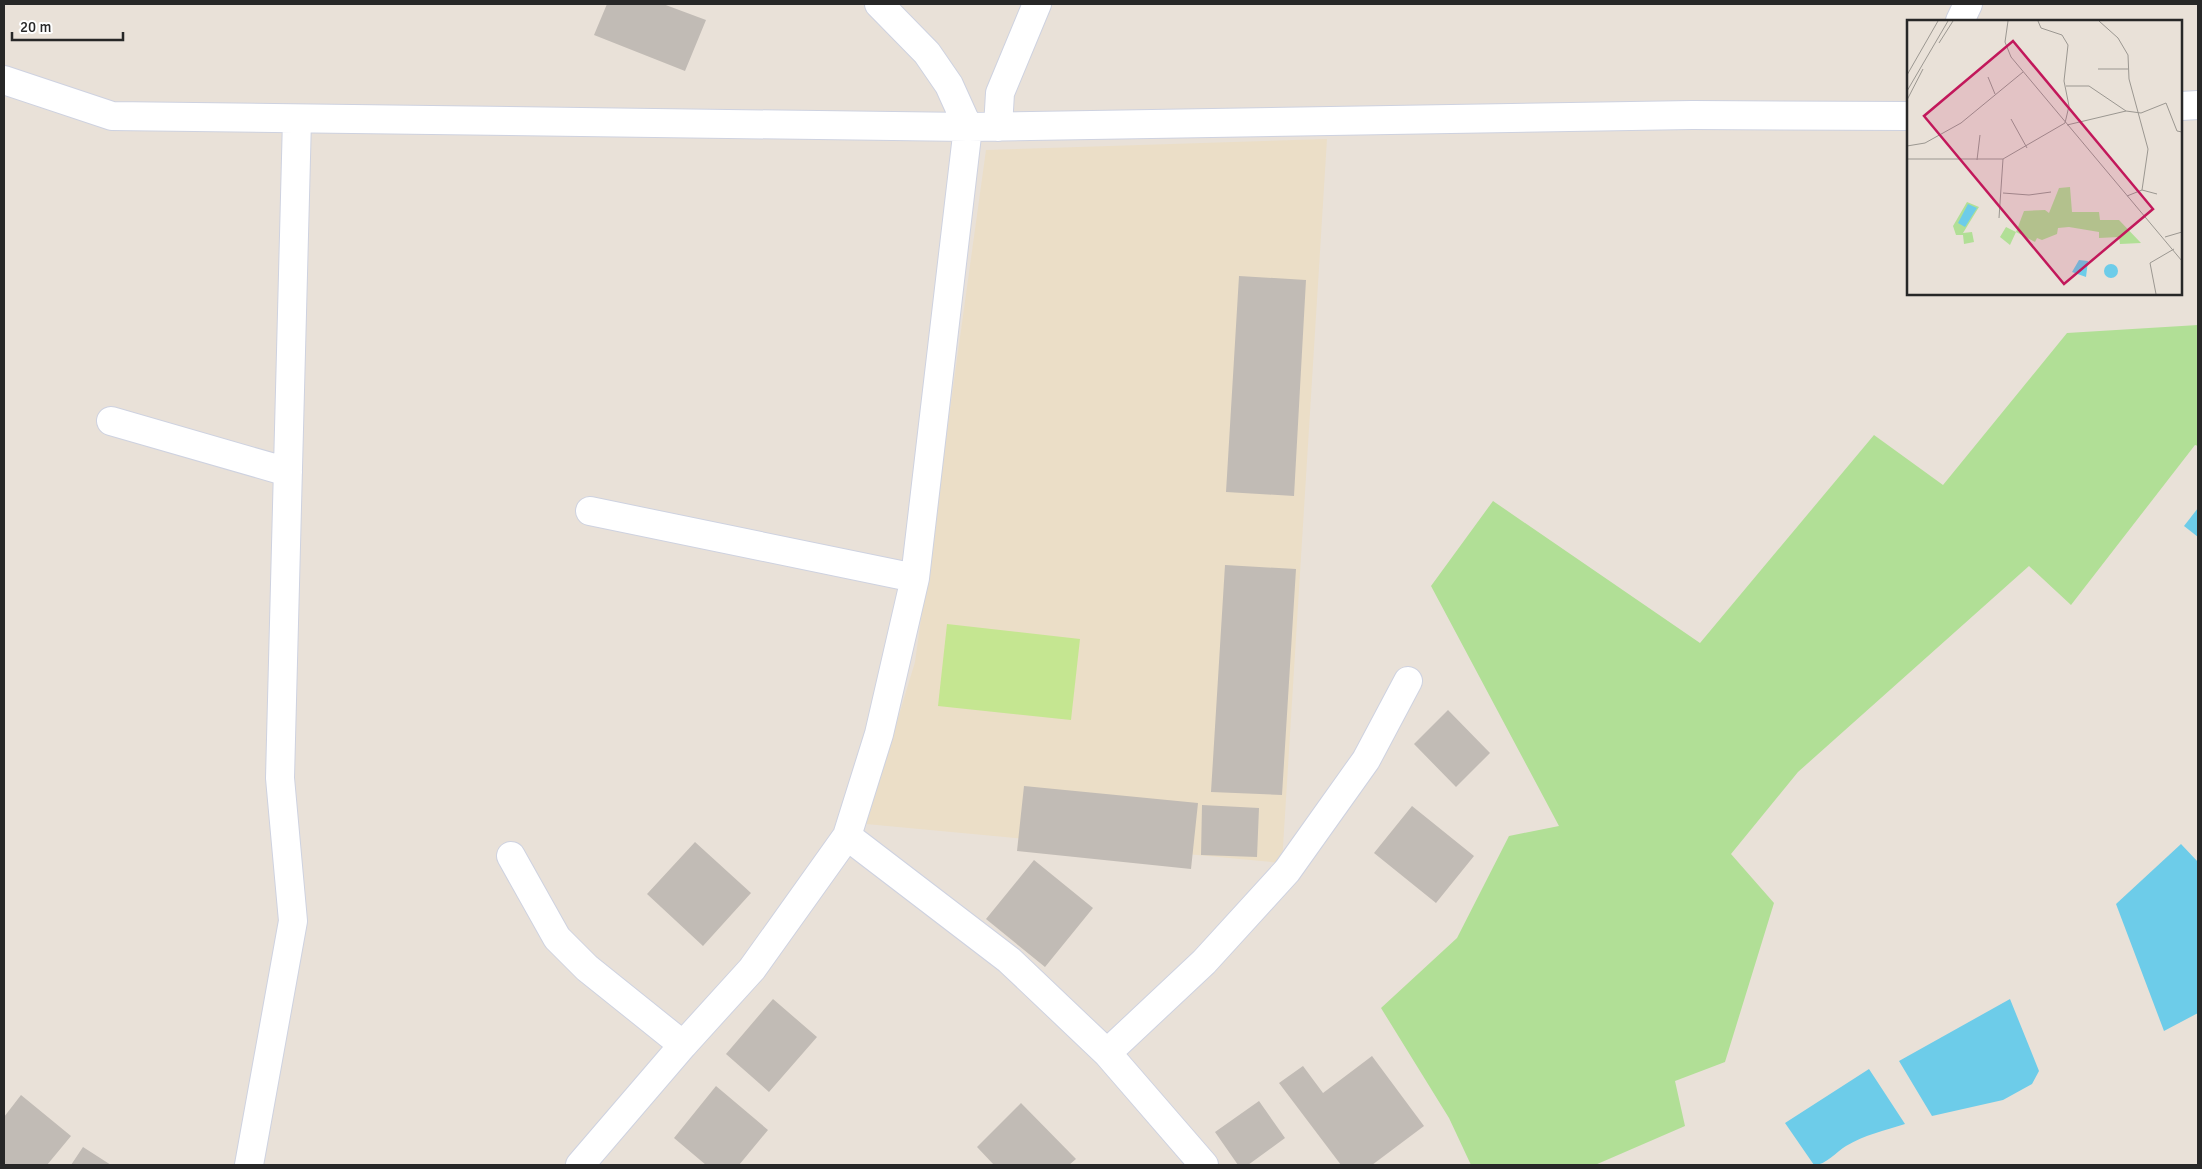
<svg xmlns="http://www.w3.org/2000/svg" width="2202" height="1169" viewBox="0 0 2202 1169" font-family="Signika,sans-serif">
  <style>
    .education { fill: #ebdec7 }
    .green { fill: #b1df96 }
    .pitch { fill: #c5e691 }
    .water { fill: #6dcce9 }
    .building { fill: #c1bbb5 }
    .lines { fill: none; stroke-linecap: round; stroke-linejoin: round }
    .minor-casing { stroke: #ced2e0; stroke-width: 30 }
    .minor { stroke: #fff; stroke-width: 28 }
    .inset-road { fill: none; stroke: #9b9791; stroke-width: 1 }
    .view { fill: #c2185b; fill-opacity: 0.15; stroke: #c2185b; stroke-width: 2.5 }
    .inset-edge { fill: none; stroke: #272727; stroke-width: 2.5 }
  </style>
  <rect width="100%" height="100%" fill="#e9e1d8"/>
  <path class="education" d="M1327 139 1282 863 866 824 915 662 986 150Z"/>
  <path class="green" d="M2198 325V446L2195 445 2071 605 2029 566 1798 772 1731 854 1774 903 1725 1062 1675 1081 1685 1126 1595 1165H1471L1449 1118 1381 1008 1457 938 1509 836 1559 826 1431 586 1493 501 1700 643 1874 435 1943 485 2067 333Z"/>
  <path class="pitch" d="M947 624 1080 639 1071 720 938 706Z"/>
  <path class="water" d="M2198 508V537L2184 526Z
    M2181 844 2198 862V1013L2164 1031 2116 904Z
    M2010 999 2039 1071 2032 1084 2003 1100 1932 1116 1899 1061Z
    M1869 1069 1905 1124C1886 1130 1864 1135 1846 1146 1836 1152 1826 1165 1814 1165L1785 1123Z"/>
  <path class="building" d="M607 4H663L706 20 685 71 594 35Z
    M1239 276 1306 280 1294 496 1226 492Z
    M1225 565 1296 569 1282 795 1211 792Z
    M1448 710 1490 753 1456 787 1414 744Z
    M1024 786 1198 803 1191 869 1017 851Z
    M1202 805 1259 808 1257 857 1201 855Z
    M1412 806 1474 856 1436 903 1374 853Z
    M695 842 751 893 703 946 647 894Z
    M1034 860 1093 908 1045 967 986 919Z
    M773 999 817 1037 769 1092 726 1054Z
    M1372 1056 1424 1126 1372 1165H1341L1279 1083 1303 1066 1323 1093Z
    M716 1086 768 1130 739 1165H706L674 1138Z
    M21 1095 71 1136 47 1165H4V1117Z
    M1259 1101 1285 1138 1248 1165H1238L1215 1132Z
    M1021 1103 1076 1159 1069 1165H994L977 1147Z
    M83 1147 111 1165H71Z"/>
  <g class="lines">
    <g class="minor-casing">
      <path id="minor" d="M1960 21 1968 4
        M4 80 112 116 968 127 1692 115 1908 116
        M2181 106 2198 105
        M998 127 1000 93 1037 4
        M111 421 288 472
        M590 511 915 578
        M847 836 1009 960 1107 1053 1204 1165
        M511 856 557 938 587 968 683 1045
        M1107 1053 1204 962 1287 871 1366 760 1408 681
        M249 1165 293 921 280 778 297 119
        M580 1165 683 1045 752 969 847 836 879 734 915 578 968 127 949 85 927 53 879 4"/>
    </g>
    <use href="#minor" class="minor"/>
  </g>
  <g transform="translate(1907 20)">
    <rect width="275" height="275" fill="#e9e1d8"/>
    <path d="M163 167 165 192H192L193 200H212L234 223 213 224 212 217 192 218V212L162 207 151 208 150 214 135 220 130 218 128 222 109 212 103 225 93 217 99 207 109 212 117 191 138 190 142 193 152 168ZM60 182 72 187 56 213 65 212 67 222 57 224 56 215H49L46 206Z" fill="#b1df96"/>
    <path d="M61 184 70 188 58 207 51 203ZM172 240 181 241 179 257 165 252ZM197 251a7 7 0 1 1 14 0a7 7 0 1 1-14 0Z" fill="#6dcce9"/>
    <path class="inset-road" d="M101 1 98 22 104 37 275 241M192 1 211 18 221 35 222 59 241 129 235 170M32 23 46 1M191 49H221M0 55 31 1M81 57 88 74M159 66H182L219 91M0 71 41 1M0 80 16 49M104 99 120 128M160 105 219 91 234 93 259 83 270 111 275 112M0 126 18 123 54 103 116 52M0 139H96L158 103 162 86 157 61 161 25 155 15 134 8 131 1M70 140 73 115M96 173 122 175 144 172M220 176 235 170 250 174M92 198 96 139M258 217 275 212M249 274 243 243 267 229"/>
    <path class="view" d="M106 21 246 189 157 264 17 96Z"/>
    <rect width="275" height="275" class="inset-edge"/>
  </g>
  <rect width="2202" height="1169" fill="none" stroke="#272727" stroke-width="10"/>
  <path d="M12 32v8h111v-8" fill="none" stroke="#272727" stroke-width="2.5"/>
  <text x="20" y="32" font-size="15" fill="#272727" stroke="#ffffff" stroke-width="4" paint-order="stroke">20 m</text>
</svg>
